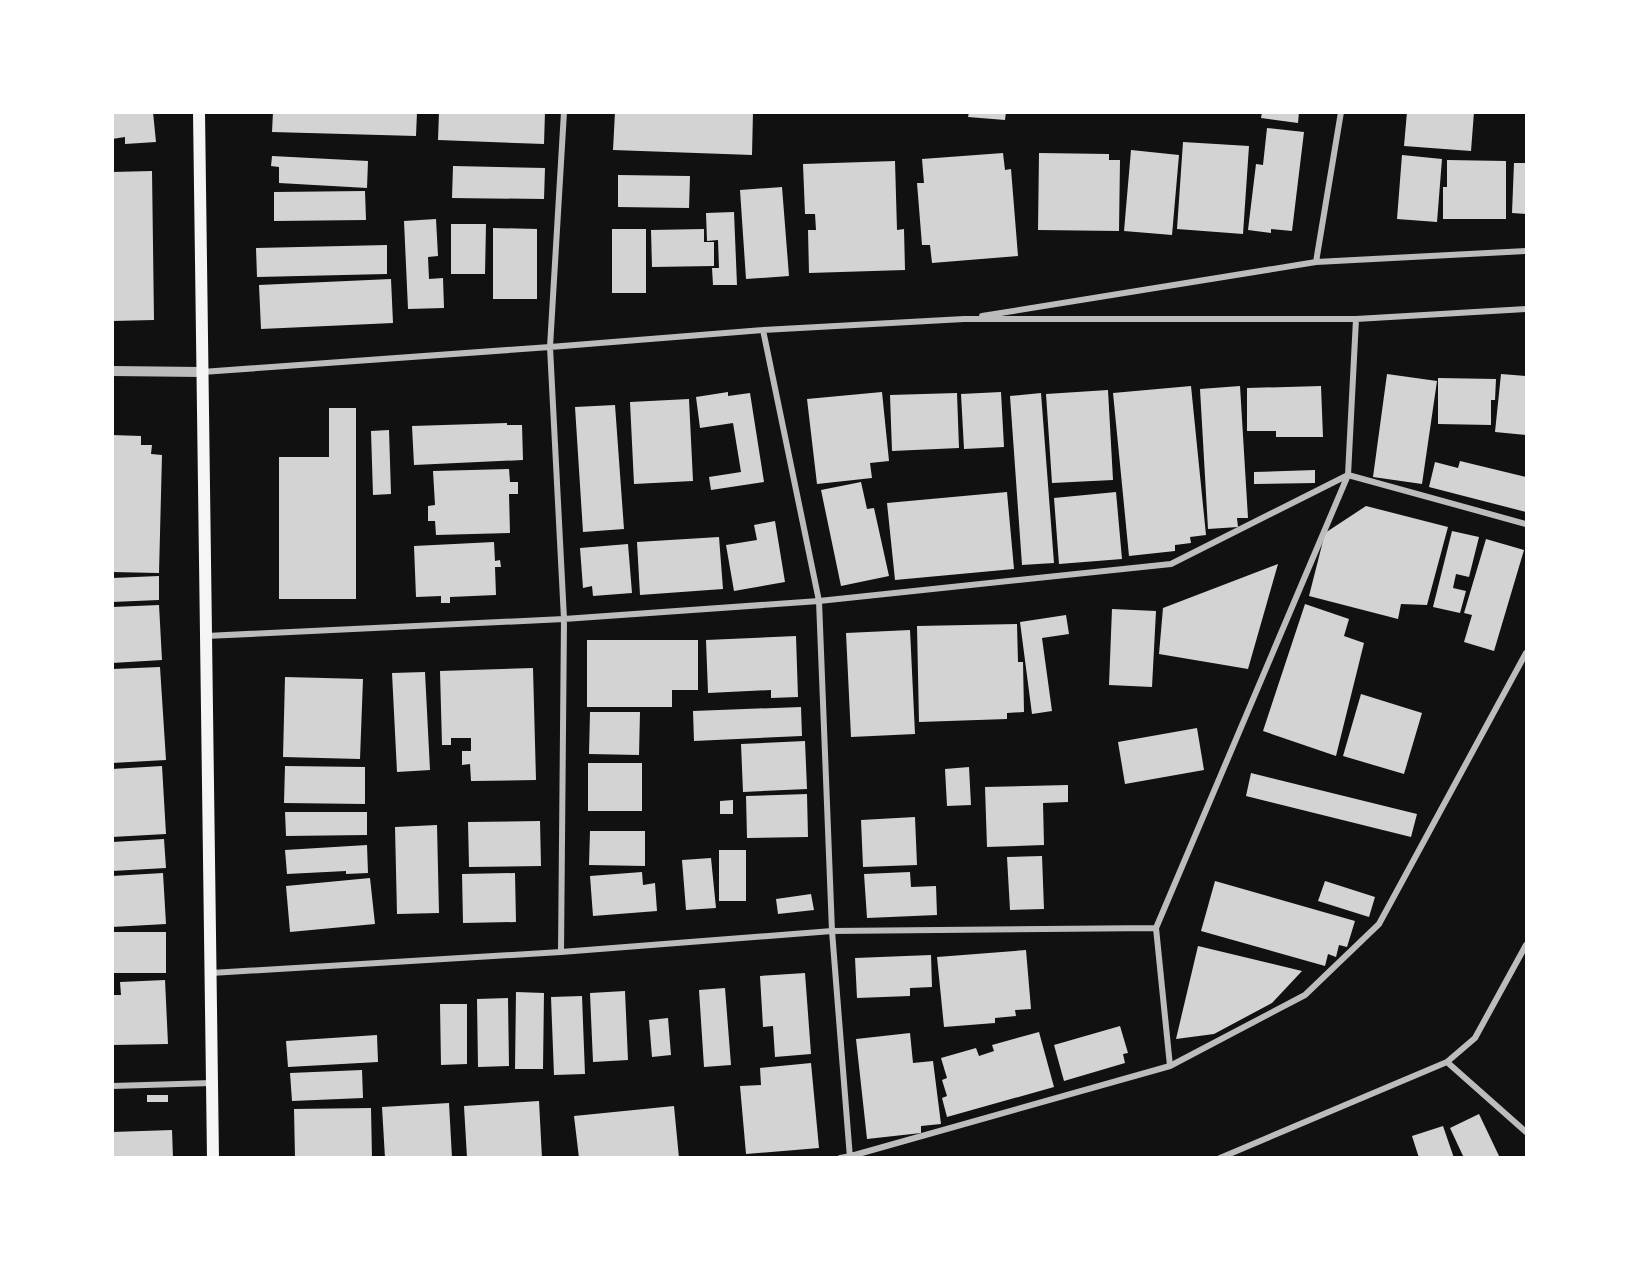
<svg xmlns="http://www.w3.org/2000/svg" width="1639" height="1270" viewBox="0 0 1639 1270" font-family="Georgia,serif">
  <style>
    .building { fill: #d3d3d3 }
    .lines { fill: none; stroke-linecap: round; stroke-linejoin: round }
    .minor { stroke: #bcbcbc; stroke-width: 6 }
    .tertiary { stroke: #bcbcbc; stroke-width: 10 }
    .secondary { stroke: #f5f5f5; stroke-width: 12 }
  </style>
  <rect width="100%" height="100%" fill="#111"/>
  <path class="building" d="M112 112H153L156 142 125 144V137L112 139Z
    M273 112H417L416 136 272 132Z
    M439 112H545L544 144 438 140Z
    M615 112H753L752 155 613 150Z
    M969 112H1006L1005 120 968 117Z
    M1262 112H1299L1298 123 1261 118Z
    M1407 112H1474L1471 151 1404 146Z
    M1267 128 1304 132 1292 231 1271 229V233L1248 230 1256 164 1263 165Z
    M1183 142 1249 146 1243 234 1177 229Z
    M1131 150 1179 155 1172 235 1124 231Z
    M1003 153 1005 170 1011 169 1018 256 932 263 930 245H922L917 183H924L922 159Z
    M1039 153 1109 154V160H1120L1119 231 1038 230Z
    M1402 155 1442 159 1437 222 1397 219Z
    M272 156 368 161 367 188 279 183V167L271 166Z
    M1447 160 1506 161V219H1443V187H1447Z
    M895 161 897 230 904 229 905 270 809 273 808 230H816L815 214H805L803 164Z
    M1514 163H1526V214L1512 213Z
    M453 166 545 168 544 199 452 198Z
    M152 171 154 320 112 321V172Z
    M618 175 690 176 689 208 618 207Z
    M782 187 789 276 746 279 740 190Z
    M365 191 366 220 274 221V192Z
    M734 212 737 285H713L712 268H719L718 240 707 241 706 213Z
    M436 219 438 256 428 257 429 279 443 278 444 308 408 309 404 221Z
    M451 224H486L485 274H451Z
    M493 228 537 229V299H493Z
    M612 229H646V293H612Z
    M704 229V242H714V266L652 267 651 230Z
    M387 245V274L257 277 256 248Z
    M391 279 393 323 261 329 259 285Z
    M1387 374 1437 381 1422 484 1373 477Z
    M1501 374 1526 376V435L1495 432Z
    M1438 378 1496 379 1495 400H1491V425L1438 424Z
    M1191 386 1206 535 1190 537 1191 543 1175 545V551L1129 556 1113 393Z
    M1240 386 1248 518H1237L1238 527 1208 529 1200 389Z
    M1321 386 1323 437H1276V431H1247V388Z
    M1108 390 1113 480 1052 483 1046 394Z
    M728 392V396L750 393 764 482 711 490 709 477 741 472 733 423 700 428 696 397Z
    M882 392 889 461 870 463 872 478 817 484 807 399Z
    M1001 392 1004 447 964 449 961 394Z
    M957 393 959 448 892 451 890 395Z
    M1041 393 1054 563 1022 565 1010 396Z
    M689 399 693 481 634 484 630 402Z
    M615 405 624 529 583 532 575 407Z
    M329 408H356V599H279V457H329Z
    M507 423V425H522L523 460 414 465 412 426Z
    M389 430 391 494 373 495 371 431Z
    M112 435 141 436V445H152L151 454 162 455 159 573 112 572Z
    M1460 461 1526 477V512L1429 487 1435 462 1458 468Z
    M509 469 510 482H518V494H509L510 533 436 535 435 521H428V506L435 505 433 471Z
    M1315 470V483L1254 484V472Z
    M861 482 867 509 874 508 889 576 841 586 821 490Z
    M1007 492 1014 569 895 580 887 503Z
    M1116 492 1122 559 1059 564 1054 498Z
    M1366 506 1448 527 1427 605 1401 604 1398 619 1309 596 1325 533Z
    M775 521 785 582 734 591 726 545 757 540 754 525Z
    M1452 531 1479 537 1469 577 1456 574 1453 588 1466 591 1460 613 1433 607Z
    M719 537 723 589 640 595 637 542Z
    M1486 539 1524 550 1494 651 1464 642 1472 615 1464 613Z
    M494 542 495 561 500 560 501 567H495L496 595 450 597V603H441V596L416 597 414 546Z
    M628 544 632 593 593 596 592 586 583 588 580 548Z
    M1278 564 1248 669 1159 654 1163 608Z
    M159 576V600L112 602V578Z
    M1305 604 1349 619 1344 636 1364 643 1336 756 1263 731Z
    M159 605 162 660 112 663V607Z
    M1112 609 1156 611 1152 687 1109 685Z
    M1066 615 1069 634 1042 638 1052 711 1032 714 1020 622Z
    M1017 624 1018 662H1023L1024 712 1007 713V719L919 722 917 626Z
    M910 630 915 734 851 737 846 633Z
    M796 636 798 697 771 698V690L708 693 706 640Z
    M587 640H698V690H672V707H587Z
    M160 667 166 760 112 763V669Z
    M533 668 536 780 471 781 470 764 462 765V751H471V738H451V745H442L440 671Z
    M425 672 430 770 397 772 392 673Z
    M285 677 363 679 360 759 283 757Z
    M1361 694 1422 713 1404 774 1343 756Z
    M801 707 802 736 694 741 693 711Z
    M590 712H640L639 755 589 754Z
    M1197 728 1204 770 1125 784 1118 742Z
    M805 741 807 789 743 792 741 744Z
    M588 763H642V811H588Z
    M162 766 166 834 112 837V769Z
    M285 766 365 767V804L284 803Z
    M969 767 971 805 947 806 945 769Z
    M1251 773 1417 814 1411 837 1246 796Z
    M1068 785V802L1043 803 1044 845 987 847 985 787Z
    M807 794 808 837 747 838 746 796Z
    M733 800V814H720V801Z
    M285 812H367V835L286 836Z
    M915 817 917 865 863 867 861 820Z
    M540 821 541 866 469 867 468 822Z
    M437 825 439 913 397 914 395 827Z
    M590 831H645V866L589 865Z
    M164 839 166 868 112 871V842Z
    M367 845 368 873 346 874V871L287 874 285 850Z
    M719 850H746V901H719Z
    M1042 856 1044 909 1010 910 1007 857Z
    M711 858 716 908 686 910 682 860Z
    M642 872 643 885 655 883 657 911 593 916 590 876Z
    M910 872 911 887 936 886 937 915 867 918 864 874Z
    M163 873 166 924 112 927V876Z
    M515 873 516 922 463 923 462 874Z
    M370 878 375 924 290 932 286 886Z
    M1215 881 1355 921 1347 947 1339 945 1336 957 1328 954 1325 966 1201 931Z
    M1325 881 1375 897 1369 917 1318 901Z
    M811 894 814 910 778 914 776 899Z
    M112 932H166V973H112Z
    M1198 946 1302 971 1272 1003 1214 1034 1176 1039Z
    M1026 950 1031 1009 1015 1010 1016 1016 995 1018V1023L944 1027 937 957Z
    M931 955 932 987 910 988V996L857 998 855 958Z
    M805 973 811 1054 775 1057 773 1026 763 1027 760 976Z
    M165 980 168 1044 112 1045V995H121L120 982Z
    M725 988 731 1065 704 1067 699 990Z
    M625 991 628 1060 593 1062 590 993Z
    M516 992 544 993 543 1069H515Z
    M582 996 585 1074 554 1075 551 997Z
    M508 998 509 1066 478 1067 477 999Z
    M440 1004H467V1064L441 1065Z
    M668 1018 671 1055 652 1057 649 1020Z
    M1120 1026 1128 1053 1123 1054 1125 1063 1064 1081 1054 1045Z
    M1039 1032 1054 1087 947 1117 942 1098 947 1096 942 1080 947 1078 941 1058 976 1048 979 1056 994 1051 992 1045Z
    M910 1033 913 1063 933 1061 941 1124 921 1126V1133L867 1139 856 1039Z
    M377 1035 378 1062 288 1067 286 1041Z
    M811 1063 819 1148 746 1154 740 1086 761 1085 760 1068Z
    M362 1070 363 1098 292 1101 290 1073Z
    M147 1095H168V1102H147Z
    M539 1101 542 1158H467L464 1106Z
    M449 1103 452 1158H385L382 1107Z
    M674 1106 679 1158H579L574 1116Z
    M371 1108 372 1158H295L294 1109Z
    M1479 1114 1500 1158H1464L1450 1128Z
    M1443 1126 1454 1158H1419L1412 1136Z
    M172 1130 173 1158H112V1132Z"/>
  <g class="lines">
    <path class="minor" d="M1316 262 1341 112
      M982 316 1316 262 1526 251
      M763 330 819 601 832 931 850 1158
      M202 372 550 347 763 330 964 319H1356L1526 309
      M206 636 564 619 819 601 1171 564 1348 475 1526 524
      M561 952 564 619 550 347 564 112
      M211 973 561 952 832 931 1156 928
      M1447 1062 1526 1132
      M1170 1066 1156 928 1348 475 1356 319
      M112 1086 212 1083
      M840 1158 851 1156 1170 1066 1305 995 1379 924 1526 653
      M1220 1158 1447 1062 1475 1038 1526 945"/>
    <path class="tertiary" d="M112 371 202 372"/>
    <path class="secondary" d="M199 112 213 1158"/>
  </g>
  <rect width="1639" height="1270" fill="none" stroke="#ffffff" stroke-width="228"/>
</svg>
